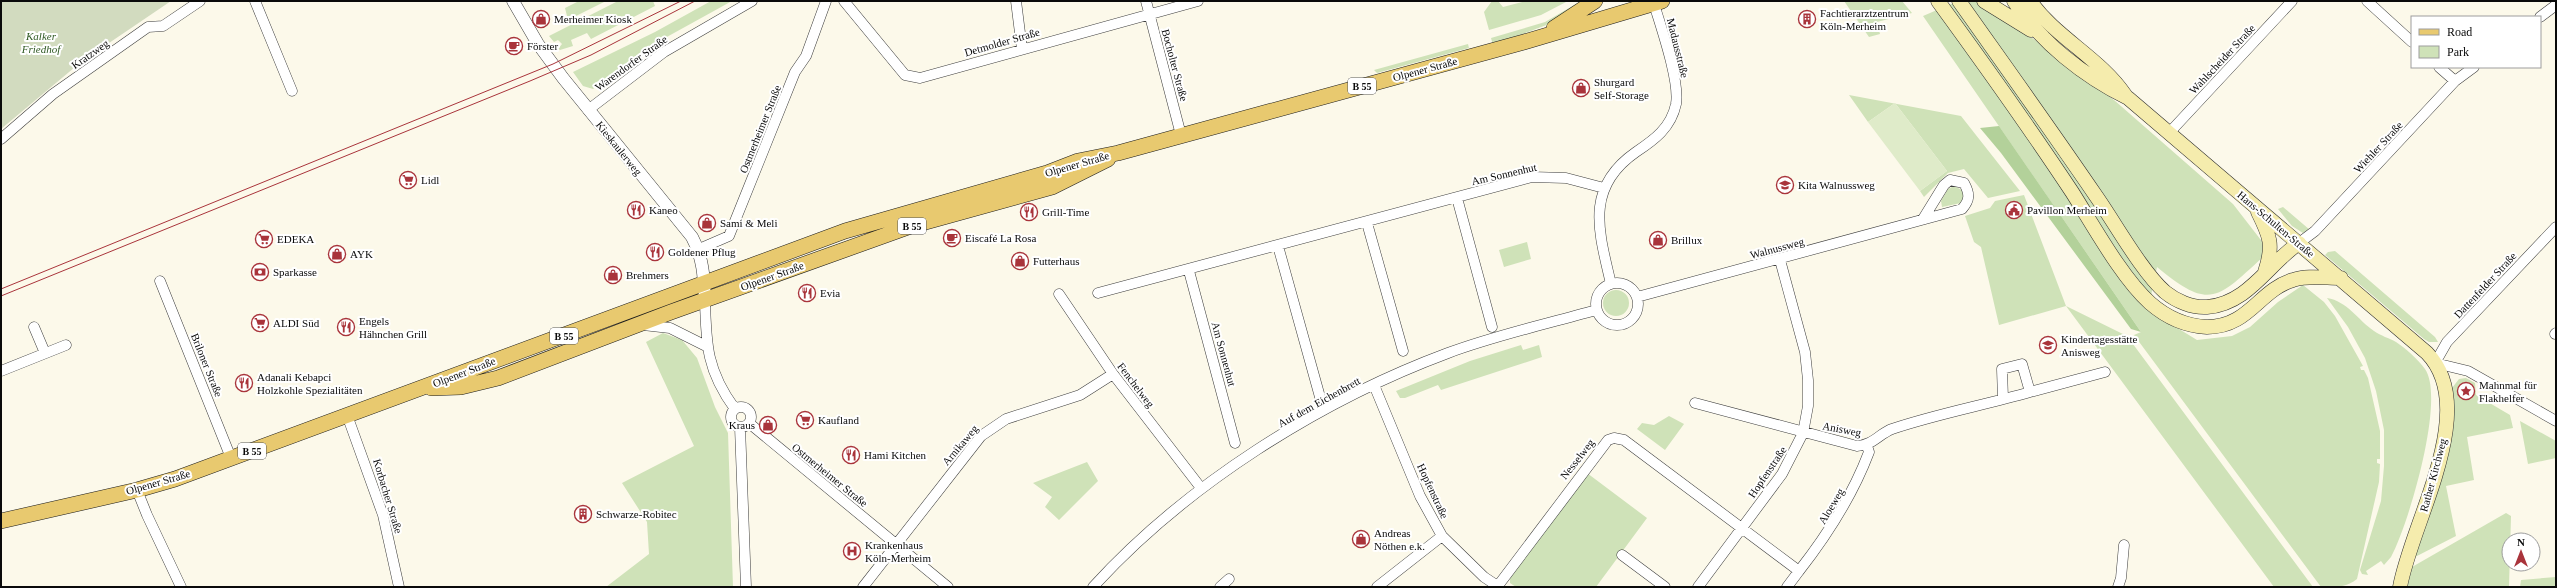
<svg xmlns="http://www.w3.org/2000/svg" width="2557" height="588" viewBox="0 0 2557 588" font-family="Georgia,serif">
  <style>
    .green { fill: #cfe2b8 }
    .forest { fill: #b3d19a }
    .cemetery { fill: #d2dbbf }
    .pitch { fill: #dfebc9 }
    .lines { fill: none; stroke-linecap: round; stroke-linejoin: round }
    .minor-casing { stroke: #3d3d3d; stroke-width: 11 }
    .tertiary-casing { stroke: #3d3d3d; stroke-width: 13 }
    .secondary-casing { stroke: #2c2c2c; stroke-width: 15 }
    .primary-casing { stroke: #1b1b1b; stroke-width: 16 }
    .minor { stroke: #fff; stroke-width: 10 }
    .tertiary { stroke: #fff; stroke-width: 12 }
    .secondary { stroke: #f5ecad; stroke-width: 14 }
    .primary { stroke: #e8c96f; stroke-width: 15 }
    .tram { stroke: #a9343b; stroke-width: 1 }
    .labels { text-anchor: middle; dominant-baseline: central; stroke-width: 4; stroke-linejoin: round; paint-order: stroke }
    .shield { fill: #fff; stroke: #545454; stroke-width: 1 }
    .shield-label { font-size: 10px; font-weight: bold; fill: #0a0a0a }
    .poi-label { font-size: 11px; fill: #0a0a0a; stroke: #fff; text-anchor: start }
    .park-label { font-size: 11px; font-style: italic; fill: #2f5923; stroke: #fff }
    .street-label { font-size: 11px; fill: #0a0a0a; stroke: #fff }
  </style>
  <rect width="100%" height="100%" fill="#fcf9ea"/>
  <path class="green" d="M579 1H606L568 20 565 8Z
    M618 1H653L655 6 591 39 587 33 571 40 573 46 560 50 558 49 562 44 558 40 554 42 549 36Z
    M711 1H732L645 49 593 89 583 86 573 72 655 32Z
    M1492 1H1498L1503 7 1526 1H1568L1541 15 1489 30 1484 12Z
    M1581 1 1549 24 1493 45 1491 38 1545 22Z
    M1844 1H1902L1912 13 1877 22 1880 34 1869 37Z
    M1958 1H1977L2038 42 2114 100 2233 204 2264 244 2263 257C2217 299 2210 311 2157 267L2148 310 2197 340 2232 336 2250 327 2278 302 2303 285 2324 302 2335 316 2363 366 2360 367 2361 370H2364L2368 378 2380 431V459H2377V463L2380 464 2379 482 2357 579C2346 588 2335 587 2321 587L2134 335 2141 332 1923 16Z
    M1468 44 1469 48 1377 73 1374 70Z
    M1849 95 1961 116 2020 191 1988 198 1964 169 1948 173 1924 197 1920 191 1947 171 1895 103 1868 122Z
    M1954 186 1962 190 1964 197 1961 203 1942 207 1941 201 1948 189Z
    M2024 195 2066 306 2127 336 2313 587H2274L2066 306 1999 325 1981 247 1974 242 1965 216 1990 208 1995 201Z
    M2283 207 2310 230 2303 233 2292 226 2278 209Z
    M1527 242 1531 259 1504 267 1499 250Z
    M2335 251 2435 337 2438 342H2429L2424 339 2325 255 2328 252Z
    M1603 303a13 13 0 1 1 26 0a13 13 0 1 1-26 0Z
    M2327 298C2347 301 2358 320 2374 331 2381 336 2389 338 2396 342 2405 348 2418 359 2425 369 2446 399 2408 526 2391 557L2384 565 2381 561 2366 571 2368 575 2362 574 2360 570 2381 501 2384 466V430L2376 391 2365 358 2348 327Z
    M663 333 682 340 697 358 715 407 728 433 733 587H606L649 554 647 522 622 483 694 446 646 342Z
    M1521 345 1523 350 1539 345 1542 357 1441 390 1438 385 1405 398H1400L1396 391 1470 361Z
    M2466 378 2475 383 2476 395 2510 415 2513 428 2467 437 2474 480 2446 486 2456 536 2415 557 2453 424 2452 388 2459 379Z
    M1669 416 1684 424 1665 450 1637 429 1642 423 1654 425Z
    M2520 421 2556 441V458L2528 464Z
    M1087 462 1098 481 1059 520 1045 507 1052 497 1033 483Z
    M1587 473 1647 518 1596 587H1516L1510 583V578Z
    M2506 513 2511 516 2509 587H2407L2412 567Z
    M2556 577V587H2520L2521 580Z"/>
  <path class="forest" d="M1999 126 2141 332 2131 329 2001 153 1980 128Z"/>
  <path class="cemetery" d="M1 1H171L81 62 1 129Z"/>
  <path class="pitch" d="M1895 103 1947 171 1920 191 1868 122Z"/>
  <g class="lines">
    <g class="minor-casing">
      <path id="minor" d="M255 1 292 91
        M844 1 905 75 920 78 1198 1
        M1016 1 1022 49
        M1146 1 1181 135
        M2367 1 2412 42
        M2540 17 2556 5
        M2439 67 2455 81
        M588 110 664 52 752 1
        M2169 133 2292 1
        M1 139 53 94 148 27 163 26 200 1
        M1457 198 1492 327
        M1367 223 1403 351
        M2556 227 2447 342 2435 363 2468 371 2556 421
        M2299 243 2315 231 2455 81 2474 67
        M1278 246 1320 397
        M699 249 729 236 795 72 806 56 826 1
        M1189 271 1235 443
        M160 281 231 458
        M1596 304a21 21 0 1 1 42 0a21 21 0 1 1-42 0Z
        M1611 284C1599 232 1584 188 1636 152 1654 140 1671 128 1676 104 1680 82 1661 27 1654 4
        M1098 293 1532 177 1566 178 1604 188
        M1059 294 1113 374 1201 488
        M1637 297 1962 209C1970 200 1970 194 1964 183L1950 180 1944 185 1923 219
        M705 300C706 345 707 371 735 409
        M643 325 670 328 706 346
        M34 327 45 353
        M2555 334 2556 333
        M1 371 66 345
        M1374 385 1420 496 1442 536 1484 577 1499 587
        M2030 392 2105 372
        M1695 403 1857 446C1873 445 1879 434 1892 429 1936 414 1985 405 2030 392L2022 364 2002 369 2003 399
        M731 417a10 10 0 1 1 20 0a10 10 0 1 1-20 0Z
        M347 415 383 515 399 587
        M749 423 948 587
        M740 427 746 587
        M137 490 147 515 181 587
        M1622 555 1665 587
        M863 587 981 436 1006 419 1080 395 1113 374
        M1093 587C1186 485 1319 401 1448 353 1496 335 1547 324 1596 310
        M1220 587 1229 579
        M1377 587 1442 536
        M1497 587 1608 440 1614 438 1624 440 1799 571C1828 534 1852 497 1869 452L1867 446
        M1698 587 1782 474 1803 433 1808 406V380L1805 352 1780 260
        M1787 587 1799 571
        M2118 587 2121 578 2124 545"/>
    </g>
    <g class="tertiary-casing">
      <path id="tertiary" d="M513 1 538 44 563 78 692 237C703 257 704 277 705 300"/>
    </g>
    <g class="secondary-casing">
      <path id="secondary" d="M1938 1C1984 64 2029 127 2072 192 2093 225 2122 278 2150 303 2166 317 2186 326 2207 327 2249 327 2259 290 2293 280 2307 275 2325 278 2341 278
        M1959 1C2005 66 2051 130 2096 196 2115 223 2142 272 2165 292 2176 301 2192 308 2207 307 2248 304 2268 264 2299 243
        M1984 1 2031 30
        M2014 1C2040 42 2085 77 2128 98L2427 353C2481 409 2411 523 2400 587
        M2030 1C2056 38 2100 58 2125 95
        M2258 212C2270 236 2274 245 2265 272"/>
    </g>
    <g class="primary-casing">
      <path id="primary" d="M1554 28 1595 1
        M431 388 461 387 498 378 671 312 911 226 1052 187 1108 159
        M1 521 137 490 175 479 845 231 1047 173 1078 161 1118 153 1524 42 1662 1"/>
    </g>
    <use href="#minor" class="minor"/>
    <use href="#tertiary" class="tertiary"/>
    <use href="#secondary" class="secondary"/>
    <use href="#primary" class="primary"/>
    <path class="tram" d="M1 289 553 64 681 1
      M1 296 530 81 591 55 695 1"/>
  </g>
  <defs>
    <g id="shop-ring" transform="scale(0.9)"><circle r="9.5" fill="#fff" stroke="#a9343b" stroke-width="1.5"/><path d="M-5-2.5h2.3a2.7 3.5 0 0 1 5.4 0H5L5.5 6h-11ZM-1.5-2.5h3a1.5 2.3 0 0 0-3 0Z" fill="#a9343b"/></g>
    <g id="building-ring" transform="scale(0.9)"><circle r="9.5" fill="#fff" stroke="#a9343b" stroke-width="1.5"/><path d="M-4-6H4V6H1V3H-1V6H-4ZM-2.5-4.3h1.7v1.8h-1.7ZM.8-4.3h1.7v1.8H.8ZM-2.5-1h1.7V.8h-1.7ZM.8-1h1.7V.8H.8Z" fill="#a9343b"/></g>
    <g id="cafe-ring" transform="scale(0.9)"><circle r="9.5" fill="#fff" stroke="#a9343b" stroke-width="1.5"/><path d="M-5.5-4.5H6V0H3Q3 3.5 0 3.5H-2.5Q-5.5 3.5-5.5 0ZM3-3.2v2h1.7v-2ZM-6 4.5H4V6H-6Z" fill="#a9343b"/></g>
    <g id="supermarket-ring" transform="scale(0.9)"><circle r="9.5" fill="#fff" stroke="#a9343b" stroke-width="1.5"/><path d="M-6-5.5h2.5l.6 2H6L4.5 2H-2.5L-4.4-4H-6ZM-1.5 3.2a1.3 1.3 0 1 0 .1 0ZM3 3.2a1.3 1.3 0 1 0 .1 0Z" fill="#a9343b"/></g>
    <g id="school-ring" transform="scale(0.9)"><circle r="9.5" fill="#fff" stroke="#a9343b" stroke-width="1.5"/><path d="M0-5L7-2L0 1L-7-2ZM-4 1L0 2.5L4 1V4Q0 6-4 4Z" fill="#a9343b"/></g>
    <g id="restaurant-ring" transform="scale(0.9)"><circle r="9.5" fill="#fff" stroke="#a9343b" stroke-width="1.5"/><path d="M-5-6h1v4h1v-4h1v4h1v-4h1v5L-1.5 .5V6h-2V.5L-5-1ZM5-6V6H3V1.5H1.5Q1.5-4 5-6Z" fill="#a9343b"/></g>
    <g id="civic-ring" transform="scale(0.9)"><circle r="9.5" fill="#fff" stroke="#a9343b" stroke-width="1.5"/><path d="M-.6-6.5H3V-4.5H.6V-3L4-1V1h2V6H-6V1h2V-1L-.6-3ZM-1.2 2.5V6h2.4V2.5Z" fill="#a9343b"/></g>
    <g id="bank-ring" transform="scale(0.9)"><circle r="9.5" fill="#fff" stroke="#a9343b" stroke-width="1.5"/><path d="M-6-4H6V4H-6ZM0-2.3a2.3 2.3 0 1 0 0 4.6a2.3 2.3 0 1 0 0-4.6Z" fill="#a9343b"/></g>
    <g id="sight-ring" transform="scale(0.9)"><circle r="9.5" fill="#fff" stroke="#a9343b" stroke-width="1.5"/><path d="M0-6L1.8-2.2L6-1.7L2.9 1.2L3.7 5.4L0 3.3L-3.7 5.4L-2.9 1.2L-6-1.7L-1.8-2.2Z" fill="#a9343b"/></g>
    <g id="hospital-ring" transform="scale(0.9)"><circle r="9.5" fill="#fff" stroke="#a9343b" stroke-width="1.5"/><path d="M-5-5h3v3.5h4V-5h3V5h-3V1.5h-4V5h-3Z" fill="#a9343b"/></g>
  </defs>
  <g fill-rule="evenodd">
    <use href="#shop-ring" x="541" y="19"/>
    <use href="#building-ring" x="1807" y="19"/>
    <use href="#cafe-ring" x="514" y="46"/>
    <use href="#shop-ring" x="1581" y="88"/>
    <use href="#supermarket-ring" x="408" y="180"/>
    <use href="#school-ring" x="1785" y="185"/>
    <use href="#restaurant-ring" x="636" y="210"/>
    <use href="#civic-ring" x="2014" y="210"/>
    <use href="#restaurant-ring" x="1029" y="212"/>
    <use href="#shop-ring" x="707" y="223"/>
    <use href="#cafe-ring" x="952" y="238"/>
    <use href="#supermarket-ring" x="264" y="239"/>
    <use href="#shop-ring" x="1658" y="240"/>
    <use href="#restaurant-ring" x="655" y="252"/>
    <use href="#shop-ring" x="337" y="254"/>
    <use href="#shop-ring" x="1020" y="261"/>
    <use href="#bank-ring" x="260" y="272"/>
    <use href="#shop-ring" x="613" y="275"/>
    <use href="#restaurant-ring" x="807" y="293"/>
    <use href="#supermarket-ring" x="260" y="323"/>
    <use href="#restaurant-ring" x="346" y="327"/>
    <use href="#school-ring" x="2048" y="345"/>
    <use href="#restaurant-ring" x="244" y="383"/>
    <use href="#sight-ring" x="2466" y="391"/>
    <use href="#supermarket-ring" x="805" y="420"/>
    <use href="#shop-ring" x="768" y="425"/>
    <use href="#restaurant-ring" x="851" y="455"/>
    <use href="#building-ring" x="583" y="514"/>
    <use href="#shop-ring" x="1361" y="539"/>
    <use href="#hospital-ring" x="852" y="551"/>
  </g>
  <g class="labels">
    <g class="shield">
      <rect x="1348" y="78" width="28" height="16" rx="3"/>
      <rect x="898" y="218" width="28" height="16" rx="3"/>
      <rect x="550" y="328" width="28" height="16" rx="3"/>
      <rect x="238" y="443" width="28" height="16" rx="3"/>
    </g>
    <g class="shield-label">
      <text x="1362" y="86">B 55</text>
      <text x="912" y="226">B 55</text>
      <text x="564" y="336">B 55</text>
      <text x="252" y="451">B 55</text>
    </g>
    <g class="poi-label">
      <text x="1820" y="13">Fachtierarztzentrum<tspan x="1820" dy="13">Köln-Merheim</tspan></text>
      <text x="554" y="19">Merheimer Kiosk</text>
      <text x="527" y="46">Förster</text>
      <text x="1594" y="82">Shurgard<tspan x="1594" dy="13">Self-Storage</tspan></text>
      <text x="421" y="180">Lidl</text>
      <text x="1798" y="185">Kita Walnussweg</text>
      <text x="649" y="210">Kaneo</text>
      <text x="2027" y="210">Pavillon Merheim</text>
      <text x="1042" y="212">Grill-Time</text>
      <text x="720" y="223">Sami &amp; Meli</text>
      <text x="965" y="238">Eiscafé La Rosa</text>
      <text x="277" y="239">EDEKA</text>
      <text x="1671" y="240">Brillux</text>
      <text x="668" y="252">Goldener Pflug</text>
      <text x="350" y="254">AYK</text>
      <text x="1033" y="261">Futterhaus</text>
      <text x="273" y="272">Sparkasse</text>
      <text x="626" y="275">Brehmers</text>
      <text x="820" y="293">Evia</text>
      <text x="359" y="321">Engels<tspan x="359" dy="13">Hähnchen Grill</tspan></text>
      <text x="273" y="323">ALDI Süd</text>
      <text x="2061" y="339">Kindertagesstätte<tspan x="2061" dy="13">Anisweg</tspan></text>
      <text x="257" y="377">Adanali Kebapci<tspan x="257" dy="13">Holzkohle Spezialitäten</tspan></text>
      <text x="2479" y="385">Mahnmal für<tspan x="2479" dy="13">Flakhelfer</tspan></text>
      <text x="818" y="420">Kaufland</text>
      <text x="755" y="425" text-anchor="end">Kraus</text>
      <text x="864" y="455">Hami Kitchen</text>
      <text x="596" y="514">Schwarze-Robitec</text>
      <text x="1374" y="533">Andreas<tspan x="1374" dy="13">Nöthen e.k.</tspan></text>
      <text x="865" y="545">Krankenhaus<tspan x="865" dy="13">Köln-Merheim</tspan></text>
    </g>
    <g class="park-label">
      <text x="41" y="36">Kalker<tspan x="41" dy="13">Friedhof</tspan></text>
    </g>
    <g class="street-label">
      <text transform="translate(1002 42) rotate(-16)">Detmolder Straße</text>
      <text transform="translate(1678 48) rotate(76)">Madausstraße</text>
      <text transform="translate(90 54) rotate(-35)">Kratzweg</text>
      <text transform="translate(2222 59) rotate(-47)">Wahlscheider Straße</text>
      <text transform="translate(631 63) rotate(-36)">Warendorfer Straße</text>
      <text transform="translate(1175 65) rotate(75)">Bocholter Straße</text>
      <text transform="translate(1425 69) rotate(-15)">Olpener Straße</text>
      <text transform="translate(760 129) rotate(-68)">Ostmerheimer Straße</text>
      <text transform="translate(2378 147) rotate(-47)">Wiehler Straße</text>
      <text transform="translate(619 148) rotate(51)">Kieskaulerweg</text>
      <text transform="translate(1077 164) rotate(-16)">Olpener Straße</text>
      <text transform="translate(1504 174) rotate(-13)">Am Sonnenhut</text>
      <text transform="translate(2276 224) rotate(40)">Hans-Schulten-Straße</text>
      <text transform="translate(1777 248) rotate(-15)">Walnussweg</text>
      <text transform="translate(772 276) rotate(-20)">Olpener Straße</text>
      <text transform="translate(2485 285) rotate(-47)">Dattenfelder Straße</text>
      <text transform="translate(1224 354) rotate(75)">Am Sonnenhut</text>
      <text transform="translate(207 365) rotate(68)">Briloner Straße</text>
      <text transform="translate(464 372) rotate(-21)">Olpener Straße</text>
      <text transform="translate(1136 385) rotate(53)">Fenchelweg</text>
      <text transform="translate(1319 402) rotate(-29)">Auf dem Eichenbrett</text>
      <text transform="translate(1842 429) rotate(11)">Anisweg</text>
      <text transform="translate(960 445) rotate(-50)">Arnikaweg</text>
      <text transform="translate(1577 459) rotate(-52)">Nesselweg</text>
      <text transform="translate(1767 472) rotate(-56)">Hopfenstraße</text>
      <text transform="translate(830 475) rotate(39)">Ostmerheimer Straße</text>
      <text transform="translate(2433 475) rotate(-75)">Rather Kirchweg</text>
      <text transform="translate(158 482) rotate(-16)">Olpener Straße</text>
      <text transform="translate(1433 491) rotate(65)">Hopfenstraße</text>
      <text transform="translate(388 496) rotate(73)">Korbacher Straße</text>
      <text transform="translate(1831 506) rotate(-59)">Aloeweg</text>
    </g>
  </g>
  <rect width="2557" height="588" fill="none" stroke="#0a0a0a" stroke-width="4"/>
  <rect x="2411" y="16" width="130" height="52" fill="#ffffff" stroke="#9d9d9d"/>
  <rect x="2419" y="29" width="20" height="6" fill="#e8c96f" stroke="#9d9d9d"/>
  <text x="2447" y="36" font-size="12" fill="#0a0a0a">Road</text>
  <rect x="2419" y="46" width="20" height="12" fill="#cfe2b8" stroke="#9d9d9d"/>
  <text x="2447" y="56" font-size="12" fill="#0a0a0a">Park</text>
  <g transform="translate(2521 552)"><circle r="19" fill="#ffffff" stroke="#9d9d9d"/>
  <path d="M0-3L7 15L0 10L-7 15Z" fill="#a9343b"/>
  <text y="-6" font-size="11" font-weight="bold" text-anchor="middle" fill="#0a0a0a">N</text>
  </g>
</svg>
